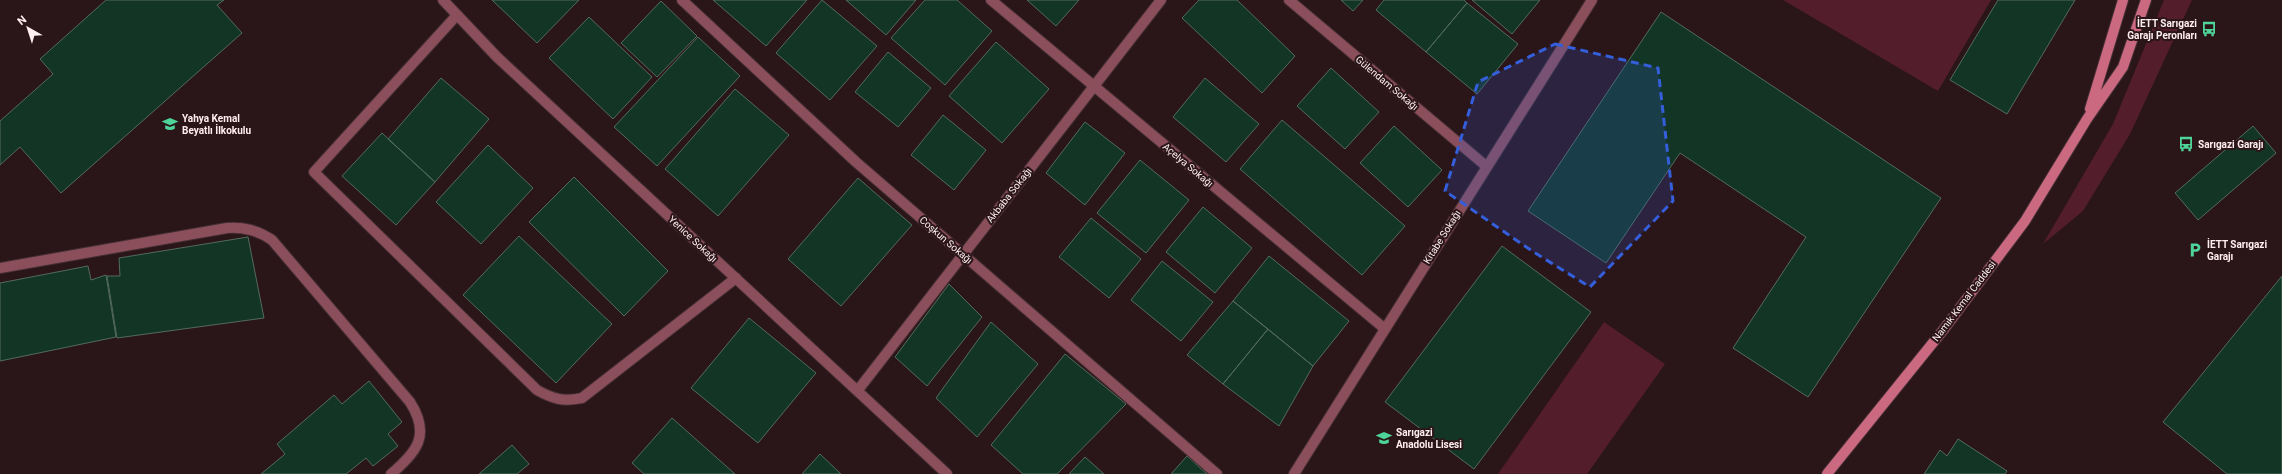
<svg xmlns="http://www.w3.org/2000/svg" width="2282" height="474" viewBox="0 0 2282 474" font-family="Roboto,sans-serif">
  <style>
    .green { fill: #541d2c }
    .building { fill: #133525; stroke: #536b5e }
    .lines { fill: none; stroke-linecap: round; stroke-linejoin: round }
    .lane-casing { stroke: #442f33; stroke-width: 12 }
    .street-casing { stroke: #442f33; stroke-width: 12 }
    .secondary-casing { stroke: #442f33; stroke-width: 12 }
    .lane { stroke: #8b4e5b; stroke-width: 10 }
    .street { stroke: #8b4e5b; stroke-width: 10 }
    .secondary { stroke: #ca6980; stroke-width: 10 }
    .marked { fill: #345eda; fill-opacity: 0.2; stroke: #345eda; stroke-width: 3; stroke-dasharray: 8 5; stroke-linejoin: round }
    .labels { text-anchor: middle; dominant-baseline: central; stroke-width: 4; stroke-linejoin: round; paint-order: stroke }
    .poi-label { font-size: 10px; font-weight: bold; fill: #ffeef1; stroke: #2a1519; text-anchor: start }
    .street-label { font-size: 10px; fill: #ffeef1; stroke: #2a1519 }
  </style>
  <rect width="100%" height="100%" fill="#2a1519"/>
  <path class="green" d="M1783 0H1991L1938 91Z
    M2164 0H2192L2130 134 2083 211 2043 244 2113 124Z
    M1604 322 1665 364 1587 474H1498Z"/>
  <path class="building" d="M106 0H224L217 5 242 33 61 193 20 147 0 165V121L53 74 40 59Z
    M492 0H579L537 43Z
    M713 0H807L766 46Z
    M822 0 877 46 830 100 776 53Z
    M846 0H916L886 35Z
    M925 0H957L992 31 945 85 891 38Z
    M1027 0H1079L1056 26Z
    M1199 0H1237L1295 56 1262 93 1182 18Z
    M1341 0H1363L1353 11Z
    M1384 0H1464L1467 3 1426 52 1376 10Z
    M1472 0H1540L1512 34Z
    M1998 0H2075L2007 114 1950 80Z
    M661 1 697 36 657 77 621 43Z
    M1467 3 1518 44 1477 94 1426 52Z
    M1661 12 1941 198 1808 397 1733 348 1806 237 1680 153 1606 263 1528 211Z
    M589 17 652 77 613 119 549 58Z
    M698 37 740 76 657 166 614 127Z
    M996 42 1049 89 1002 143 949 96Z
    M888 52 931 88 898 127 855 92Z
    M1331 68 1379 112 1345 149 1297 106Z
    M441 78 489 119 435 182 388 139Z
    M1205 78 1259 124 1226 162 1173 117Z
    M735 89 789 135 718 216 665 169Z
    M943 115 986 150 954 190 911 155Z
    M1282 120 1405 226 1362 275 1240 169Z
    M1085 122 1125 153 1085 205 1046 173Z
    M1394 126 1442 170 1408 207 1360 163Z
    M2253 126 2276 153 2198 220 2175 193Z
    M382 133 435 182 396 225 342 176Z
    M488 145 533 188 481 244 436 202Z
    M1140 160 1189 200 1146 253 1097 213Z
    M574 177 668 271 624 316 529 222Z
    M858 178 912 225 841 306 788 259Z
    M1203 207 1252 248 1215 293 1166 252Z
    M1091 218 1141 259 1109 298 1059 257Z
    M519 236 612 324 556 383 463 295Z
    M248 237 264 318 117 338 107 276H120L119 258Z
    M1502 246 1591 312 1474 469 1385 402Z
    M1269 256 1349 321 1313 366 1233 301Z
    M1162 261 1213 302 1181 341 1131 300Z
    M88 266 91 280 106 275 116 337 0 361V283Z
    M2282 276V474H2227L2163 422Z
    M949 284 982 317 927 386 895 357Z
    M1233 301 1268 329 1223 384 1187 355Z
    M749 318 816 373 758 443 691 388Z
    M991 322 1038 364 977 437 936 398Z
    M1268 329 1313 366 1279 426 1223 384Z
    M1065 354 1126 404 1057 474H1023L991 445Z
    M369 381 402 422 388 434 398 446 373 466 366 458 346 474H261L285 454 277 444 334 395 342 404Z
    M672 418 735 474H644L632 463Z
    M1958 439 2007 471 2005 474H1924L1940 450 1947 456Z
    M512 445 529 464 517 474H479Z
    M820 454 841 474H802Z
    M1187 456 1207 474H1171Z
    M1085 457 1104 474H1069Z"/>
  <g class="lines">
    <g class="lane-casing">
      <path id="lane" d="M457 15 314 172 537 390C553 399 563 402 582 398L736 278
        M0 268 227 228C244 227 257 230 272 240L410 402C431 435 417 452 391 474"/>
    </g>
    <g class="street-casing">
      <path id="street" d="M443 0 497 57 947 474
        M682 0 856 162 1217 474
        M991 0 1385 329
        M1289 0 1486 166
        M858 390 1161 0
        M1294 474 1592 0"/>
    </g>
    <g class="secondary-casing">
      <path id="secondary" d="M2090 109 2123 0
        M1827 474 1944 329 2025 221 2087 119 2123 67 2146 0"/>
    </g>
    <use href="#lane" class="lane"/>
    <use href="#street" class="street"/>
    <use href="#secondary" class="secondary"/>
  </g>
  <path class="marked" d="M1555 44 1658 68 1673 201 1590 287 1532 251 1445 191 1478 82Z"/>
  <defs>
    <g id="bus-bare" transform="scale(1.2)"><path d="M-5-6H5V4H4V6H2V4H-2V6H-4V4H-5ZM-3.5-4V0h7V-4ZM-3.5 1.2v1.5H-2V1.2ZM2 1.2v1.5H3.5V1.2Z" fill="#4ed399" stroke="#2a1519" stroke-width="2.5" paint-order="stroke"/></g>
    <g id="school-bare" transform="scale(1.2)"><path d="M0-5L7-2L0 1L-7-2ZM-4 1L0 2.5L4 1V4Q0 6-4 4Z" fill="#4ed399" stroke="#2a1519" stroke-width="2.5" paint-order="stroke"/></g>
    <g id="parking-bare" transform="scale(1.2)"><path d="M-3.5-5.5H1a3.5 3.5 0 0 1 0 7H-1V5.5H-3.5ZM-1-3.4V-.6H.8a1.4 1.4 0 0 0 0-2.8Z" fill="#4ed399" stroke="#2a1519" stroke-width="2.5" paint-order="stroke"/></g>
  </defs>
  <g fill-rule="evenodd">
    <use href="#bus-bare" x="2209" y="29"/>
    <use href="#school-bare" x="170" y="124"/>
    <use href="#bus-bare" x="2186" y="144"/>
    <use href="#parking-bare" x="2195" y="250"/>
    <use href="#school-bare" x="1384" y="438"/>
  </g>
  <g class="labels">
    <g class="poi-label">
      <text x="2197" y="23" text-anchor="end">İETT Sarıgazi<tspan x="2197" dy="12">Garajı Peronları</tspan></text>
      <text x="182" y="118">Yahya Kemal<tspan x="182" dy="12">Beyatlı İlkokulu</tspan></text>
      <text x="2198" y="144">Sarıgazi Garajı</text>
      <text x="2207" y="244">İETT Sarıgazi<tspan x="2207" dy="12">Garajı</tspan></text>
      <text x="1396" y="432">Sarıgazi<tspan x="1396" dy="12">Anadolu Lisesi</tspan></text>
    </g>
    <g class="street-label">
      <text transform="translate(1387 83) rotate(40)">Gülendam Sokağı</text>
      <text transform="translate(1188 165) rotate(40)">Açelya Sokağı</text>
      <text transform="translate(1009 195) rotate(-52)">Akbaba Sokağı</text>
      <text transform="translate(1442 237) rotate(-58)">Kitabe Sokağı</text>
      <text transform="translate(693 239) rotate(43)">Yenice Sokağı</text>
      <text transform="translate(946 240) rotate(41)">Coşkun Sokağı</text>
      <text transform="translate(1964 301) rotate(-53)">Namık Kemal Caddesi</text>
    </g>
  </g>
  <g transform="translate(28 28) rotate(321)" stroke="#2a1519" stroke-width="3" paint-order="stroke">
  <path d="M0-3L7 15L0 10L-7 15Z" fill="#ffeef1"/>
  <text y="-6" font-size="11" font-weight="bold" text-anchor="middle" fill="#ffeef1">N</text>
  </g>
</svg>
